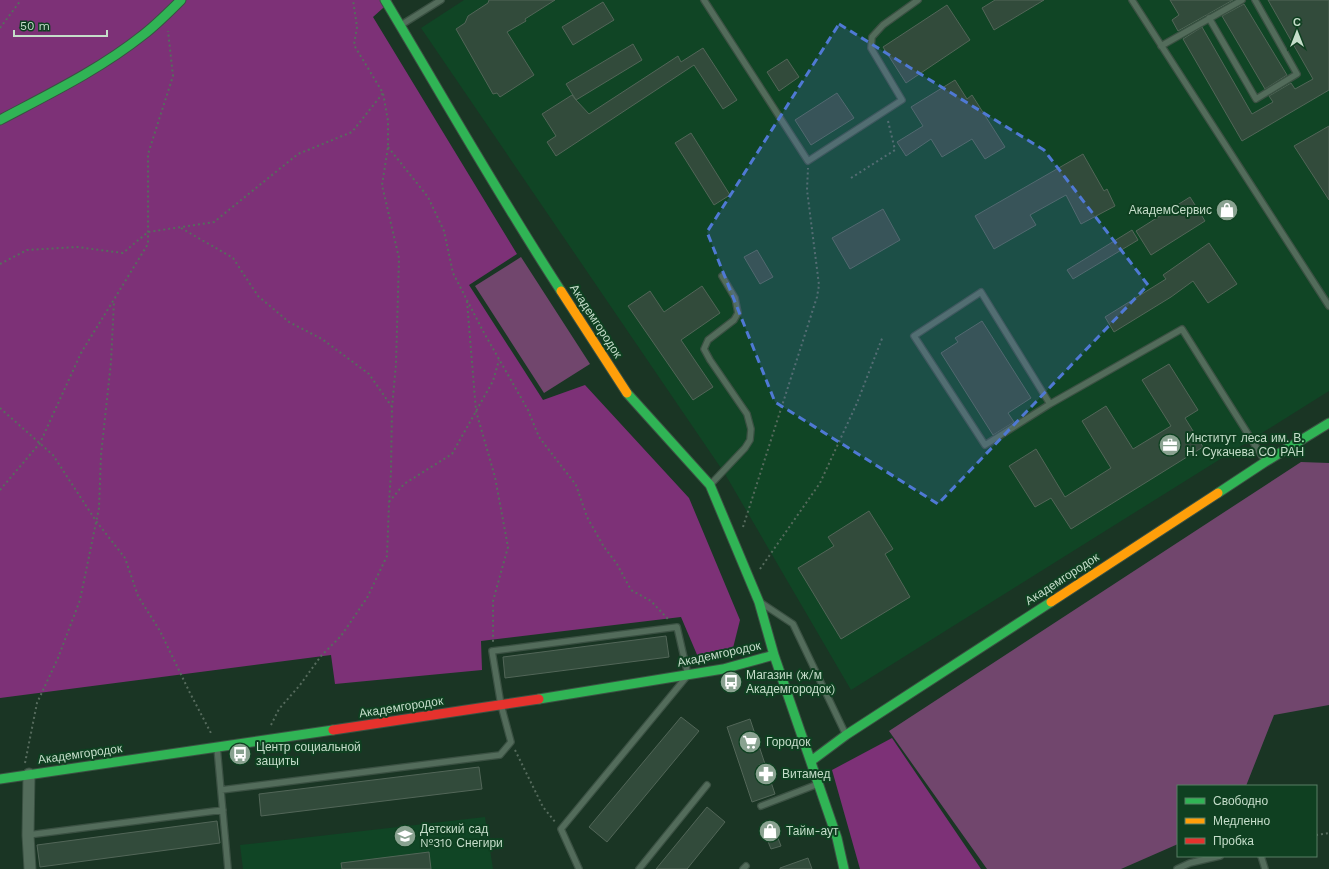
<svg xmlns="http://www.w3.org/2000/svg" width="1329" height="869" viewBox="0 0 1329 869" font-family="'Work Sans',sans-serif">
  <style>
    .built { fill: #104525 }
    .green { fill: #71466d }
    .forest { fill: #7d3177 }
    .building { fill: #324b3b; stroke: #526658 }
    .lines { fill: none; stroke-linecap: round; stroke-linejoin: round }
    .lane-casing { stroke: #3b5143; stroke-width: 8 }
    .street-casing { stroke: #3b5143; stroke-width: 13 }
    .fast-casing { stroke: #3b5143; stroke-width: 11 }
    .slow-casing { stroke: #3b5143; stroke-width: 11 }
    .jam-casing { stroke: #3b5143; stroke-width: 11 }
    .path { stroke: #566b5d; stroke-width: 2; stroke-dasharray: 2 3; stroke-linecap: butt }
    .lane { stroke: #536c5b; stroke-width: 5.5 }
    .street { stroke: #536c5b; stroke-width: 11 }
    .fast { stroke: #30b455; stroke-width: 9 }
    .slow { stroke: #ff9f0a; stroke-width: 9 }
    .jam { stroke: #e5322d; stroke-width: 9 }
    .marked { fill: #4f79d4; fill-opacity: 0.2; stroke: #4f79d4; stroke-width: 3; stroke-dasharray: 8 5; stroke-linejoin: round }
    .labels { text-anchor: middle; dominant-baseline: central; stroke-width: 4; stroke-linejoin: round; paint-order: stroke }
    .poi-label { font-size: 12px; fill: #c5ddca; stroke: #0f4021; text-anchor: start }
    .street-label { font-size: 12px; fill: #c5ddca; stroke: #0f4021 }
  </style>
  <rect width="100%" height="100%" fill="#1a3524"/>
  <path class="built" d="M464 0H1329V391L851 690 725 474 421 28Z
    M485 817 493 869H243L240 845Z"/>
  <path class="green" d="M521 257 590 364 544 393 475 286Z
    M1301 462 1329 463V705L1274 715 1246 786H1178V844L1121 869H987L889 731Z"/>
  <path class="forest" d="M0 0H392L373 17 517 254 469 285 543 400 585 385 689 498 740 620 732 652 698 657 681 617 481 641 482 670 335 684 331 655 0 698Z
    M892 738 981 869H860L832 770Z"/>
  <path class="building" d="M489 0H555L525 19 526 21 507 32 534 75 500 97 497 93 493 94 456 29 465 23 468 16 488 3Z
    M995 0H1044L994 30 982 8Z
    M1170 0H1233L1178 31 1172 20 1179 15Z
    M1268 0H1329V90L1242 141 1183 39 1202 27 1252 114 1273 102 1269 96 1291 83 1295 89 1313 79Z
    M603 2 614 20 573 45 562 27Z
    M1244 4 1287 75 1265 89 1222 16Z
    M947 5 970 40 906 83 883 47Z
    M633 44 642 60 576 100 589 114 678 56 681 62 703 48 737 100 723 109 694 65 556 156 547 142 556 136 542 114 572 95 576 100 566 84Z
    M787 59 799 77 779 91 767 72Z
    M955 80 967 99 972 95 1005 147 985 159 972 139 942 157 931 139 906 156 897 142 923 126 911 107Z
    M837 93 854 118 811 145 795 120Z
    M1329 126V200L1294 146Z
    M691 133 730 195 714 205 675 143Z
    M1083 154 1104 191 1107 189 1115 206 1081 224 1066 195 1030 215 1036 225 994 249 975 216Z
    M1190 197 1205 221 1151 255 1136 231Z
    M883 209 900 240 850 269 832 238Z
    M1132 230 1138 240 1073 279 1067 270Z
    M1209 243 1237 284 1208 303 1193 281 1171 297 1114 332 1105 317 1166 279 1163 275Z
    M757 250 773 277 760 284 744 257Z
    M702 286 720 313 681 340 713 387 693 400 628 306 650 291 664 312Z
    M982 321 1031 398 1008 413 1014 422 993 435 941 353 958 342 955 338Z
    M1169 364 1198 410 1185 418 1203 447 1071 529 1051 498 1035 507 1009 466 1036 449 1065 497 1111 468 1082 421 1106 406 1133 449 1171 426 1142 380Z
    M869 511 893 549 885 554 910 597 841 639 798 568 834 546 828 537Z
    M666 636 669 657 505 678 503 657Z
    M681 717 699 731 607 842 589 827Z
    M750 719 775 794 752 802 727 727Z
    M479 767 482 789 261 816 259 794Z
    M707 807 725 822 687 869H656Z
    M217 821 220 843 40 867 37 845Z
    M773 825 781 846 771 849 763 829Z
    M429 852 431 869H342L341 863Z
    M808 858 812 869H780V868Z"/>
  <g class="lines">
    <g class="lane-casing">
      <path id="lane" d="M704 0 808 161 902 100 871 48 872 37 883 25 918 0
        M1132 0 1329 306
        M1209 18 1256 99 1297 74 1255 0
        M401 25 441 0
        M1161 46 1242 0
        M1050 404 981 292 914 336 985 445 1050 404 1182 329 1265 461
        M710 485 745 448 750 440 751 429 747 414 710 360 704 349 708 340 734 320 738 313 735 298 722 276
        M763 604 793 624 846 735
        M217 747 228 869
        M221 790 500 755 511 742 501 705 492 651 677 627 688 675 561 829 579 869
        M761 806 818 784
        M28 835 223 810
        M1261 856 1265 869
        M639 869 707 785
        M743 869 746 866
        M1177 869 1190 863 1220 856"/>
    </g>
    <g class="street-casing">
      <path id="street" d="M29 774 28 835 30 869"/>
    </g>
    <g class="fast-casing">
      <path id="fast" d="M385 0C443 97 499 196 561 291
        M0 120C49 94 99 70 143 35 156 25 169 12 181 0
        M627 393 710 485 759 602 774 655 837 838 844 869
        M1218 493 1265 462 1329 423
        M539 699 723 669 774 655
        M811 761 846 735 1051 602
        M0 779 333 730"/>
    </g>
    <g class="slow-casing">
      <path id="slow" d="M561 291 627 393
        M1051 602 1218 493"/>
    </g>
    <g class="jam-casing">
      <path id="jam" d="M333 730 539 699"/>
    </g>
    <path class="path" d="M0 28 21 0
      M388 147 428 197 444 231 453 273 483 331 528 410 539 437 576 485 587 517 604 547 617 564 631 590 651 601 668 619
      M851 178 895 150 888 121
      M181 228 233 258 258 296 289 322 322 339 369 374 392 407
      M0 264 27 250 77 247 123 253 148 232 214 222 298 154 352 132 383 93
      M467 301 476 411 495 477 508 547 493 601V642
      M0 408 53 455 96 521 125 558 138 596 160 631 190 693 212 735
      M0 490 40 443 81 353 148 244V154L173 76 168 31
      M389 502 404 484 452 454 493 381 499 360
      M743 527 817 297 819 285 807 190 808 168
      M760 569 820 483 857 403 883 336
      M271 725 279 709 300 685 321 656 341 636 367 598 387 556 389 503 391 472 392 407 396 364 399 258 382 185 388 147V121L383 93 354 45 357 27 353 0
      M515 750 543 807 556 823
      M25 763 37 703 58 658 80 600 99 508 101 455 111 362 114 301
      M1316 835 1329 833"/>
    <use href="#lane" class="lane"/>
    <use href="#street" class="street"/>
    <use href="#fast" class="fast"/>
    <use href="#slow" class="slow"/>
    <use href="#jam" class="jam"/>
  </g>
  <path class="marked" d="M839 24 1044 150 1148 285 938 504 775 402 707 232Z"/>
  <defs>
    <g id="shop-disc" transform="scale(1.15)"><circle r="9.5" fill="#89a290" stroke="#0f4021"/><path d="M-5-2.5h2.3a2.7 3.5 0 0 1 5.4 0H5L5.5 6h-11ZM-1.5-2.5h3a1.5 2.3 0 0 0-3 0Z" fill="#fff"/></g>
    <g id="office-disc" transform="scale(1.15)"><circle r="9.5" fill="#89a290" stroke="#0f4021"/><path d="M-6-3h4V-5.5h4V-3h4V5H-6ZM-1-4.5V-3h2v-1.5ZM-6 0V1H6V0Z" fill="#fff"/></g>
    <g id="bus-disc" transform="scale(1.15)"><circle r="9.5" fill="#89a290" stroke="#0f4021"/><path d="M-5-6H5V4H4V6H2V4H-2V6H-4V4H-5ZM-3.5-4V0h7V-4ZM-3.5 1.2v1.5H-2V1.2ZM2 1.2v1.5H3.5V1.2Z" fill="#fff"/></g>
    <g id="supermarket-disc" transform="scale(1.15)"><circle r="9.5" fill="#89a290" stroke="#0f4021"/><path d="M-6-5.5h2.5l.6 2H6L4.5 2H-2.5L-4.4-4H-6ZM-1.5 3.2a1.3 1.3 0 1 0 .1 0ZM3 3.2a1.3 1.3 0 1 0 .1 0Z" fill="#fff"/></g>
    <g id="pharmacy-disc" transform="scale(1.15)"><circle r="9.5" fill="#89a290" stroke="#0f4021"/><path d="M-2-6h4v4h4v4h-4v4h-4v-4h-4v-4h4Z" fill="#fff"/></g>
    <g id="school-disc" transform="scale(1.15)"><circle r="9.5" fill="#89a290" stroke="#0f4021"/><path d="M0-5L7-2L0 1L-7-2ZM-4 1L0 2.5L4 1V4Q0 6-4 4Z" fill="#fff"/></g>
  </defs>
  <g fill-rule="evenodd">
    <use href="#shop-disc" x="1227" y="210"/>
    <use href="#office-disc" x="1170" y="445"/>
    <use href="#bus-disc" x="731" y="682"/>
    <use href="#supermarket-disc" x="750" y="742"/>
    <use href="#bus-disc" x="240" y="754"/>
    <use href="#pharmacy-disc" x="766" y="774"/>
    <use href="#shop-disc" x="770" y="831"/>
    <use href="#school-disc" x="405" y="836"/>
  </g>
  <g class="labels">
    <g class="poi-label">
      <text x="1212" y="210" text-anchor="end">АкадемСервис</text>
      <text x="1186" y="438">Институт леса им. В.<tspan x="1186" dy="14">Н. Сукачева СО РАН</tspan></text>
      <text x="746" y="675">Магазин (ж/м<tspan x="746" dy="14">Академгородок)</tspan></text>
      <text x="766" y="742">Городок</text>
      <text x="256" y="747">Центр социальной<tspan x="256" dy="14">защиты</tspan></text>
      <text x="782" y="774">Витамед</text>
      <text x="420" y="829">Детский сад<tspan x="420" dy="14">№310 Снегири</tspan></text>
      <text x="786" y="831">Тайм-аут</text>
    </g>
    <g class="street-label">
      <text transform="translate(596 321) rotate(57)">Академгородок</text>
      <text transform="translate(1062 579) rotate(-33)">Академгородок</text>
      <text transform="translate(719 654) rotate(-12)">Академгородок</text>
      <text transform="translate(401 707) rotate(-9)">Академгородок</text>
      <text transform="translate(80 754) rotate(-8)">Академгородок</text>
    </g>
  </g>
  <rect x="1177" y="785" width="140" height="72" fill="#0f4021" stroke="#587f65"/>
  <rect x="1185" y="798" width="20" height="6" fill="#30b455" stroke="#587f65"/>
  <text x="1213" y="805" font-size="12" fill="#c5ddca">Свободно</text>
  <rect x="1185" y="818" width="20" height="6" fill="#ff9f0a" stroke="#587f65"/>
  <text x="1213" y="825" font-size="12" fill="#c5ddca">Медленно</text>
  <rect x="1185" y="838" width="20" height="6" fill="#e5322d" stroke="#587f65"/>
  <text x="1213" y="845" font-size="12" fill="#c5ddca">Пробка</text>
  <g transform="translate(1297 32)" stroke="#0f4021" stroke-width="3" paint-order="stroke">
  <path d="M0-3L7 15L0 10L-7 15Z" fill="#c5ddca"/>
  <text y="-6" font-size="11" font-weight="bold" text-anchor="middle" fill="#c5ddca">С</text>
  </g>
  <path d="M14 30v6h93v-6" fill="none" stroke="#c5ddca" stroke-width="2"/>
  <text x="20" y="30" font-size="12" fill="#c5ddca" stroke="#0f4021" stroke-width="3" paint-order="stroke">50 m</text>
</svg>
